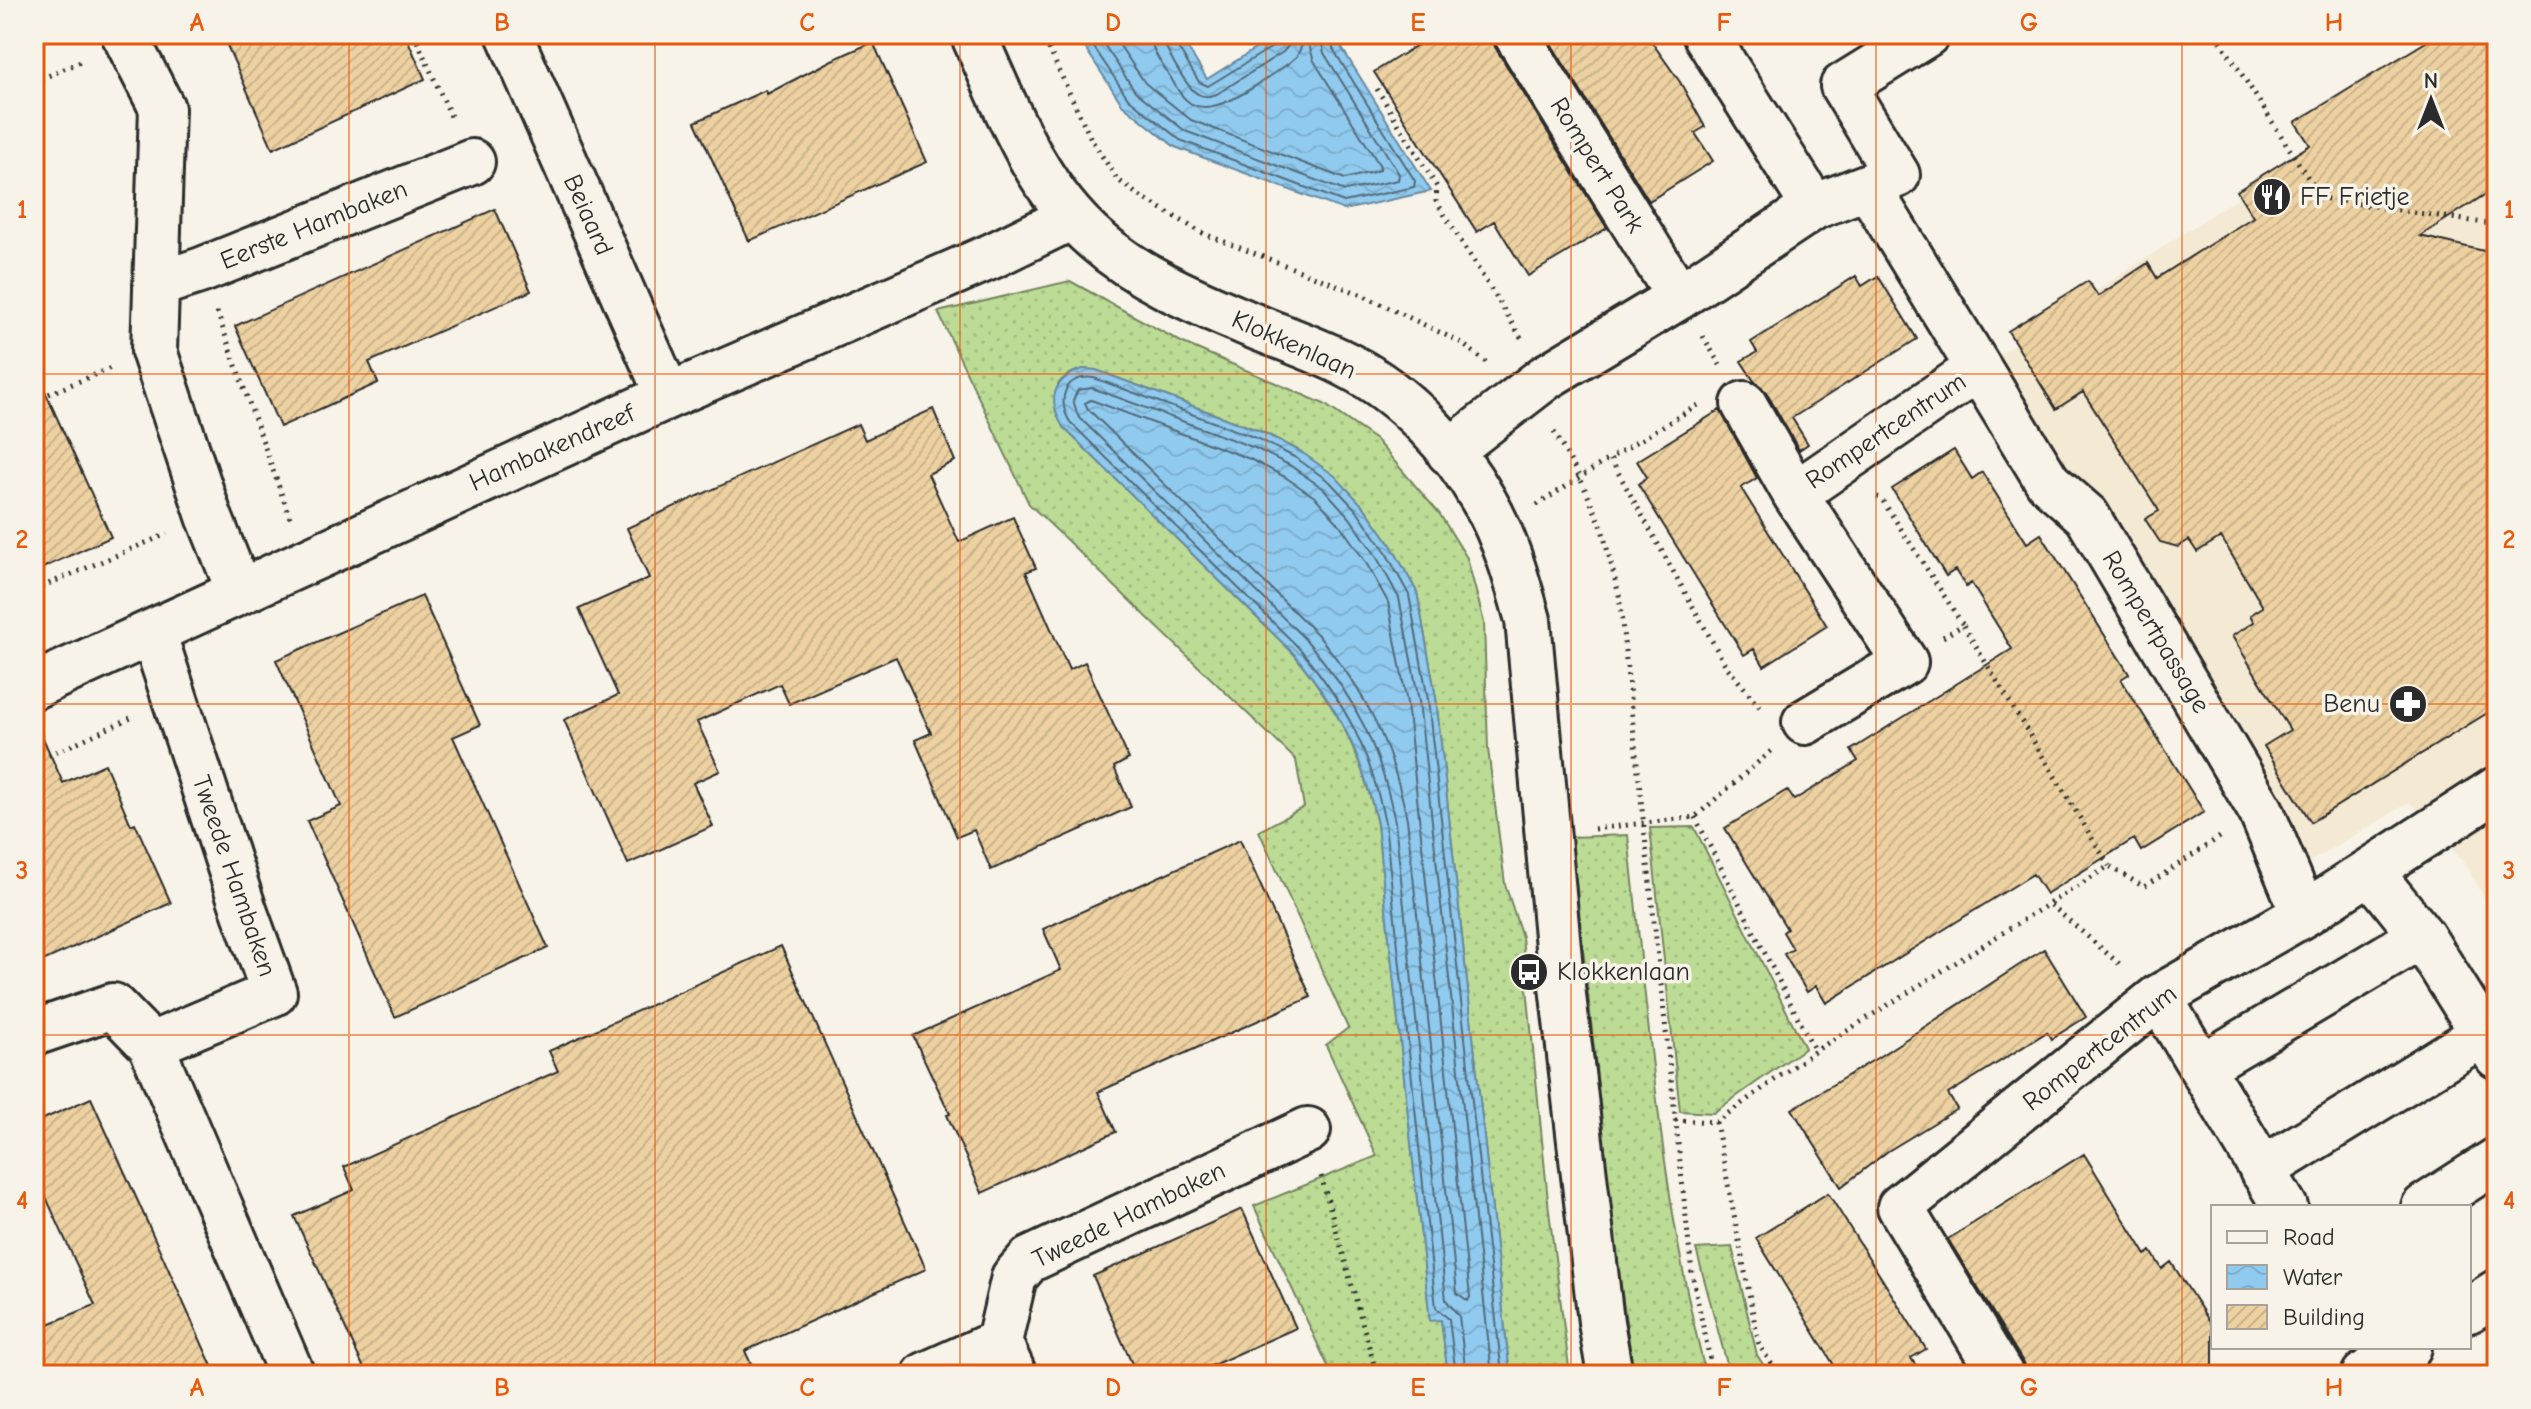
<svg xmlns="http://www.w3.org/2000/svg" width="2531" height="1409" viewBox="0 0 2531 1409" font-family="'Comic Neue',sans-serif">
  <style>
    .built { fill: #f4e9d3 }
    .grass { fill: url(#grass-dots); stroke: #748460; stroke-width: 2 }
    .water { fill: url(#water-waves); stroke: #688aa1; stroke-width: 2 }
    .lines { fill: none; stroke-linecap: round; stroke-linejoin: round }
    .shore { stroke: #536b79; stroke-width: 2 }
    .building { fill: url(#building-hatch); stroke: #2b2b2b; stroke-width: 2 }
    .minor-casing { stroke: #2b2b2b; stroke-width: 50 }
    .path { stroke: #2b2b2b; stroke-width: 5; stroke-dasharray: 2 6; stroke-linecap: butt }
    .minor { stroke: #f7f3e8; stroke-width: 44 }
    .grid { fill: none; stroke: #e8590c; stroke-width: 2; stroke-opacity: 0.55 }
    .labels { text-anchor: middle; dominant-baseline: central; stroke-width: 7; stroke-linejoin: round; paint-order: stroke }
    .street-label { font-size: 26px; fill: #2b2b2b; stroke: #f7f3e8 }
    .poi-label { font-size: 26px; fill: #2b2b2b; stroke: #f7f3e8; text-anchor: start }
    .neatline { fill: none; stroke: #e8590c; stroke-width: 3 }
    .grid-label { font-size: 26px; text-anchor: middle; font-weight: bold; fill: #e8590c }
  </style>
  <defs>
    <pattern id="grass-dots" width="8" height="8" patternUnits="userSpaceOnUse" patternTransform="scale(2)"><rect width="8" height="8" fill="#bcdc95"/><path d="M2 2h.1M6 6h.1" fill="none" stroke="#a2bd81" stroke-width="1.8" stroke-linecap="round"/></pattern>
    <pattern id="water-waves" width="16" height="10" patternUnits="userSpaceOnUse" patternTransform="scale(2)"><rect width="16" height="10" fill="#90caef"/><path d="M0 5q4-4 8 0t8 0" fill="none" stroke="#7caecd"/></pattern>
    <pattern id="building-hatch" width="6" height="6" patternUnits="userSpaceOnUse" patternTransform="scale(2)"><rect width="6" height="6" fill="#edd1a1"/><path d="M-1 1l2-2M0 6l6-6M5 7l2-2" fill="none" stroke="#cbb48b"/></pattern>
  </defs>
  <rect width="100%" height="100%" fill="#f7f3e8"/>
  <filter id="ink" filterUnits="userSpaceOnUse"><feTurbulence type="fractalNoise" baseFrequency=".0125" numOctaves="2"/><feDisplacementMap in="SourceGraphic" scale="16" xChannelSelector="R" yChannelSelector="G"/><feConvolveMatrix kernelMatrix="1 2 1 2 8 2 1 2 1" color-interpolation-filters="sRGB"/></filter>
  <g filter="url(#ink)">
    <path class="built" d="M2497 38V918L2462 860 2410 802 2296 870 1977 369 2228 204Z"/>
    <path class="grass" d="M1070 281 1181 342 1324 404 1376 440 1439 513 1467 558 1484 622 1488 749 1505 884 1522 937 1549 1211 1570 1375H1510L1436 698 1417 592 1391 545 1364 507 1300 451 1263 432 1096 370C1079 368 1069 372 1058 384L1063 427 1294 654C1340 711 1361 753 1377 824L1430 1320 1441 1319 1448 1375H1332L1254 1206 1377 1156 1326 1045 1348 1028 1259 831 1304 807 1296 760 1029 504 938 312Z
      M1694 827 1805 1048 1713 1113 1680 1111 1650 828Z
      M1628 835C1648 1015 1661 1199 1706 1375H1637L1631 1356 1617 1261 1571 837Z
      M1732 1247 1757 1355 1770 1375H1730L1696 1249Z"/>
    <path class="water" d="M1076 34H1179L1207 79 1279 34H1356L1340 45 1431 191 1344 210 1175 147 1122 104Z
      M1083 369 1096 370 1262 432 1300 451 1335 476 1364 507 1391 545 1417 592 1436 698 1510 1375H1448L1441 1320 1430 1321 1377 824C1362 753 1340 711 1294 654L1063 427C1047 400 1052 379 1083 369Z"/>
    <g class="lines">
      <path class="shore" d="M1085 34 1128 98 1180 140 1344 202 1414 187 1415 181 1333 49V41L1341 34
        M1097 34 1135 91 1185 131 1345 191 1398 180 1399 174 1324 53 1322 44 1326 34
        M1112 34 1145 83 1191 120 1345 179 1380 170V166L1314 61 1308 42 1303 43 1297 56 1289 63C1266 78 1216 120 1190 103 1181 97 1176 87 1171 78 1162 64 1151 51 1150 34
        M1162 34C1163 46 1187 89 1198 94 1205 98 1211 96 1217 94L1283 52 1289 45 1291 34
        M1173 34 1174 41 1199 82 1208 86 1277 44 1281 34
        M1091 400 1250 459 1285 477 1316 498 1340 525 1365 561 1388 602 1407 703 1470 1297 1468 1301 1457 1293 1407 819C1391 742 1367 694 1317 634L1088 409 1085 403Z
        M1456 1375 1449 1319 1436 1308 1385 823C1370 750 1347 706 1300 649L1070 422C1056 399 1065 374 1094 378L1259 439 1296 458 1330 482 1358 512 1384 549 1409 595 1428 700 1502 1375
        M1466 1375 1459 1316 1446 1300 1395 822C1381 750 1355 697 1307 641L1078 416 1073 400 1078 390 1092 388 1255 448 1291 466 1324 489 1350 518 1375 554 1399 598 1419 701 1492 1375"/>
    </g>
    <path class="building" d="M222 34H405L425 79 273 149Z
      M1435 34H1491L1495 47 1607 228 1528 276 1494 221 1477 232 1374 72Z
      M1545 34H1646L1680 82 1705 127 1695 133 1713 161 1649 201Z
      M2439 34H2479L2497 64V187L2420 236 2497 254V707L2311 822 2264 746 2290 730 2232 636 2254 622 2250 615 2263 607 2221 537 2197 552 2189 540 2178 547 2160 542 2145 519 2159 511 2083 392 2056 409 2008 331 2088 281 2098 296 2148 263 2157 278 2253 217 2237 191 2310 145 2295 122Z
      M873 42 927 162 749 241 695 122 766 90 767 94 832 60Z
      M495 209 531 291 369 362 378 383 280 427 235 326Z
      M1856 276 1862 286 1878 276 1917 339 1792 418 1808 444 1799 450 1766 392 1754 381 1741 361 1757 352 1751 342Z
      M34 367 111 537 34 572Z
      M933 409 955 461 928 474 959 542 1013 517 1036 568 1026 572 1069 670 1085 662 1129 759 1114 767 1131 807 991 870 974 830 957 837 915 740 931 733 896 657 789 704 780 684 697 722 720 771 693 783 713 826 628 864 564 720 618 695 579 609 649 578 627 528 858 424 865 440Z
      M1720 410 1757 478 1741 488 1827 626 1764 666 1754 649 1744 655 1638 484 1647 477 1637 461Z
      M1954 450 1972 479 1982 472 2027 543 2041 534 2129 674 2121 679 2204 812 2141 851 2134 839 2046 894 2033 874 1826 1003 1816 986 1807 992 1784 954 1793 949 1783 932 1787 929 1725 828 1787 790 1794 800 1858 761 1851 750 2012 649 1971 583 1966 587 1955 570 1946 576 1892 489Z
      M422 596 480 725 453 737 548 948 395 1017 307 821 341 806 276 660Z
      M34 718 63 783 105 764 131 825 135 823 171 903 34 965Z
      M1240 840 1311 997 1098 1092 1116 1132 982 1193 947 1115 950 1114 913 1036 1061 970 1043 929Z
      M781 946 926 1269 745 1351 751 1364 727 1375H367L294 1216 354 1190 344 1167 558 1071 549 1051Z
      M2044 949 2086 1017 2051 1039 2047 1032 1948 1094 1957 1109 1888 1151 1841 1187 1792 1109 1877 1058Z
      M91 1098 135 1195 216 1375H34V1330L95 1305 34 1171V1123Z
      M2084 1154 2146 1255 2151 1251 2162 1269 2171 1262 2213 1327V1375H2031L1948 1239Z
      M1828 1193 1926 1349 1911 1358 1922 1375H1840L1756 1238Z
      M1242 1209 1296 1328 1191 1375H1137L1093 1276Z"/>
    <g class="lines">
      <g class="minor-casing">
        <path id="minor" d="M124 34 162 108 154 351 209 516 239 591
          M509 34 668 396
          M973 34C1006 107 1034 186 1096 240 1140 279 1195 301 1249 324 1282 338 1317 349 1349 366 1404 394 1454 447 1484 501 1505 537 1517 580 1528 620L1560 969 1601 1322 1610 1375
          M1516 34 1679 297
          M1705 34 1814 207
          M1868 187 2048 482 2087 516 2261 811 2304 914
          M156 285 202 270 472 162
          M1744 404 1795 494 1905 662 1805 722
          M1449 452 1546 377 1679 297 1814 207 1897 175 1843 86 1927 34
          M1795 494 1977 369
          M153 632 244 910 274 993 151 1045 292 1375
          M34 686 668 396 992 256 1072 217
          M2370 871 2497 789
          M2159 997 2285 1207
          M34 1033 113 1006 151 1045
          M2201 1067 2422 936
          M2262 1170 2483 1034
          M2424 1207 2497 1160
          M2469 1310 2497 1292
          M925 1375 999 1342
          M1014 1375 999 1342 1014 1277 1029 1260 1308 1130
          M2001 1375 1900 1207 2159 997 2304 914 2370 871 2422 936 2497 1056
          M2364 1375 2409 1347"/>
      </g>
      <path class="path" d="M414 34 453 121
        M1042 34 1091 139 1117 179 1138 195 1204 234 1360 294 1460 342 1486 362
        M2216 34 2321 198 2497 225
        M34 82 85 60
        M1377 89 1437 187 1436 201 1522 339
        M217 312 290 518
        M1703 336 1720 365
        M34 400 111 368
        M1698 405 1610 458 1726 666 1760 707
        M1554 432 1580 478 1601 525 1619 595 1692 1273 1713 1375
        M1877 497 1881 498 1963 625
        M1537 505 1610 458
        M34 590 167 534
        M1943 637 1963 625 2109 866
        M34 762 133 717
        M1695 817 1815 1051
        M1594 829 1695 817 1771 751
        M2051 905 2123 967
        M1675 1120 1716 1122 1815 1051 2109 866 2144 887 2220 837
        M1716 1122 1759 1345 1779 1375
        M1321 1176 1377 1375"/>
      <use href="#minor" class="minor"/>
    </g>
  </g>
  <path class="grid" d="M349 34V1375M655 34V1375M960 34V1375M1266 34V1375M1571 34V1375M1876 34V1375M2182 34V1375M34 374H2497M34 704H2497M34 1035H2497"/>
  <defs>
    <g id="restaurant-disc" transform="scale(2)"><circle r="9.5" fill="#2b2b2b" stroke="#f7f3e8"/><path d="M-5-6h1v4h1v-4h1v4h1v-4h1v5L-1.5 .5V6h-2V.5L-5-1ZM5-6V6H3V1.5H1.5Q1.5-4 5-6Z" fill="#fff"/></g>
    <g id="pharmacy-disc" transform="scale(2)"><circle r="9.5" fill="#2b2b2b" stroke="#f7f3e8"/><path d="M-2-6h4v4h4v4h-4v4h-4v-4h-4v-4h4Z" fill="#fff"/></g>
    <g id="bus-disc" transform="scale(2)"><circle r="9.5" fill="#2b2b2b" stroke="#f7f3e8"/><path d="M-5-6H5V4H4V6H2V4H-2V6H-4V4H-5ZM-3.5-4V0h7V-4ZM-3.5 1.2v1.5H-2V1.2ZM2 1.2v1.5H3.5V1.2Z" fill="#fff"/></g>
  </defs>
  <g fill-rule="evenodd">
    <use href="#restaurant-disc" x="2272" y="197"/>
    <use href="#pharmacy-disc" x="2408" y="704"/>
    <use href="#bus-disc" x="1529" y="972"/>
  </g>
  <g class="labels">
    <g class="street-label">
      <text transform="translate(1597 165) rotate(58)">Rompert Park</text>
      <text transform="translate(588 215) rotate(66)">Beiaard</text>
      <text transform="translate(314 225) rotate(-22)">Eerste Hambaken</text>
      <text transform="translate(1294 345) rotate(24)">Klokkenlaan</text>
      <text transform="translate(1886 431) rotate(-34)">Rompertcentrum</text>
      <text transform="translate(552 448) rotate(-24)">Hambakendreef</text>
      <text transform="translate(2156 632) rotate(59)">Rompertpassage</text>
      <text transform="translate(234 876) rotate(71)">Tweede Hambaken</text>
      <text transform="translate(2100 1048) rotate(-38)">Rompertcentrum</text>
      <text transform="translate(1129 1215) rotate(-26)">Tweede Hambaken</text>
    </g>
    <g class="poi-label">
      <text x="2300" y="197">FF Frietje</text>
      <text x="2380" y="704" text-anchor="end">Benu</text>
      <text x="1557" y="972">Klokkenlaan</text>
    </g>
  </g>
  <rect width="2531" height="1409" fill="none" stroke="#f7f3e8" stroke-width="88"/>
  <rect x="2211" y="1205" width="260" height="144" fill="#f7f3e8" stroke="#a5a39c" stroke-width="2"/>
  <rect x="2227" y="1231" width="40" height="12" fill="#f7f3e8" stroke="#a5a39c" stroke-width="2"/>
  <text x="2283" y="1245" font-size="24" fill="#2b2b2b">Road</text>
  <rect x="2227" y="1265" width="40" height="24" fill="url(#water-waves)" stroke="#a5a39c" stroke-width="2"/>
  <text x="2283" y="1285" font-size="24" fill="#2b2b2b">Water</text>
  <rect x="2227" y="1305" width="40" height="24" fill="url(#building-hatch)" stroke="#a5a39c" stroke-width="2"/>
  <text x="2283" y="1325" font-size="24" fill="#2b2b2b">Building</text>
  <g transform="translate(2431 100)" stroke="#f7f3e8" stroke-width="6" paint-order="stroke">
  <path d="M0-6L14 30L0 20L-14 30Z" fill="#2b2b2b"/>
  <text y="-12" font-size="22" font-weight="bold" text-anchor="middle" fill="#2b2b2b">N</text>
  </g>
  <rect x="44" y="44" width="2443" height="1321" class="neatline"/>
  <g class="grid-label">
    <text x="197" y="31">A</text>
    <text x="502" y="31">B</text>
    <text x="807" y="31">C</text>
    <text x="1113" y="31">D</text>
    <text x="1418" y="31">E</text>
    <text x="1724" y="31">F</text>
    <text x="2029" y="31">G</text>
    <text x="2334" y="31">H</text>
    <text x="22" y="218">1</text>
    <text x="2509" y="218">1</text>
    <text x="22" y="548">2</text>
    <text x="2509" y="548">2</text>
    <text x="22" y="879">3</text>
    <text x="2509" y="879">3</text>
    <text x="22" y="1209">4</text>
    <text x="2509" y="1209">4</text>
    <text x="197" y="1396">A</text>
    <text x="502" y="1396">B</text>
    <text x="807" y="1396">C</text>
    <text x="1113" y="1396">D</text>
    <text x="1418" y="1396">E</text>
    <text x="1724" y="1396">F</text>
    <text x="2029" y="1396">G</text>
    <text x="2334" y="1396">H</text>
  </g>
</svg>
